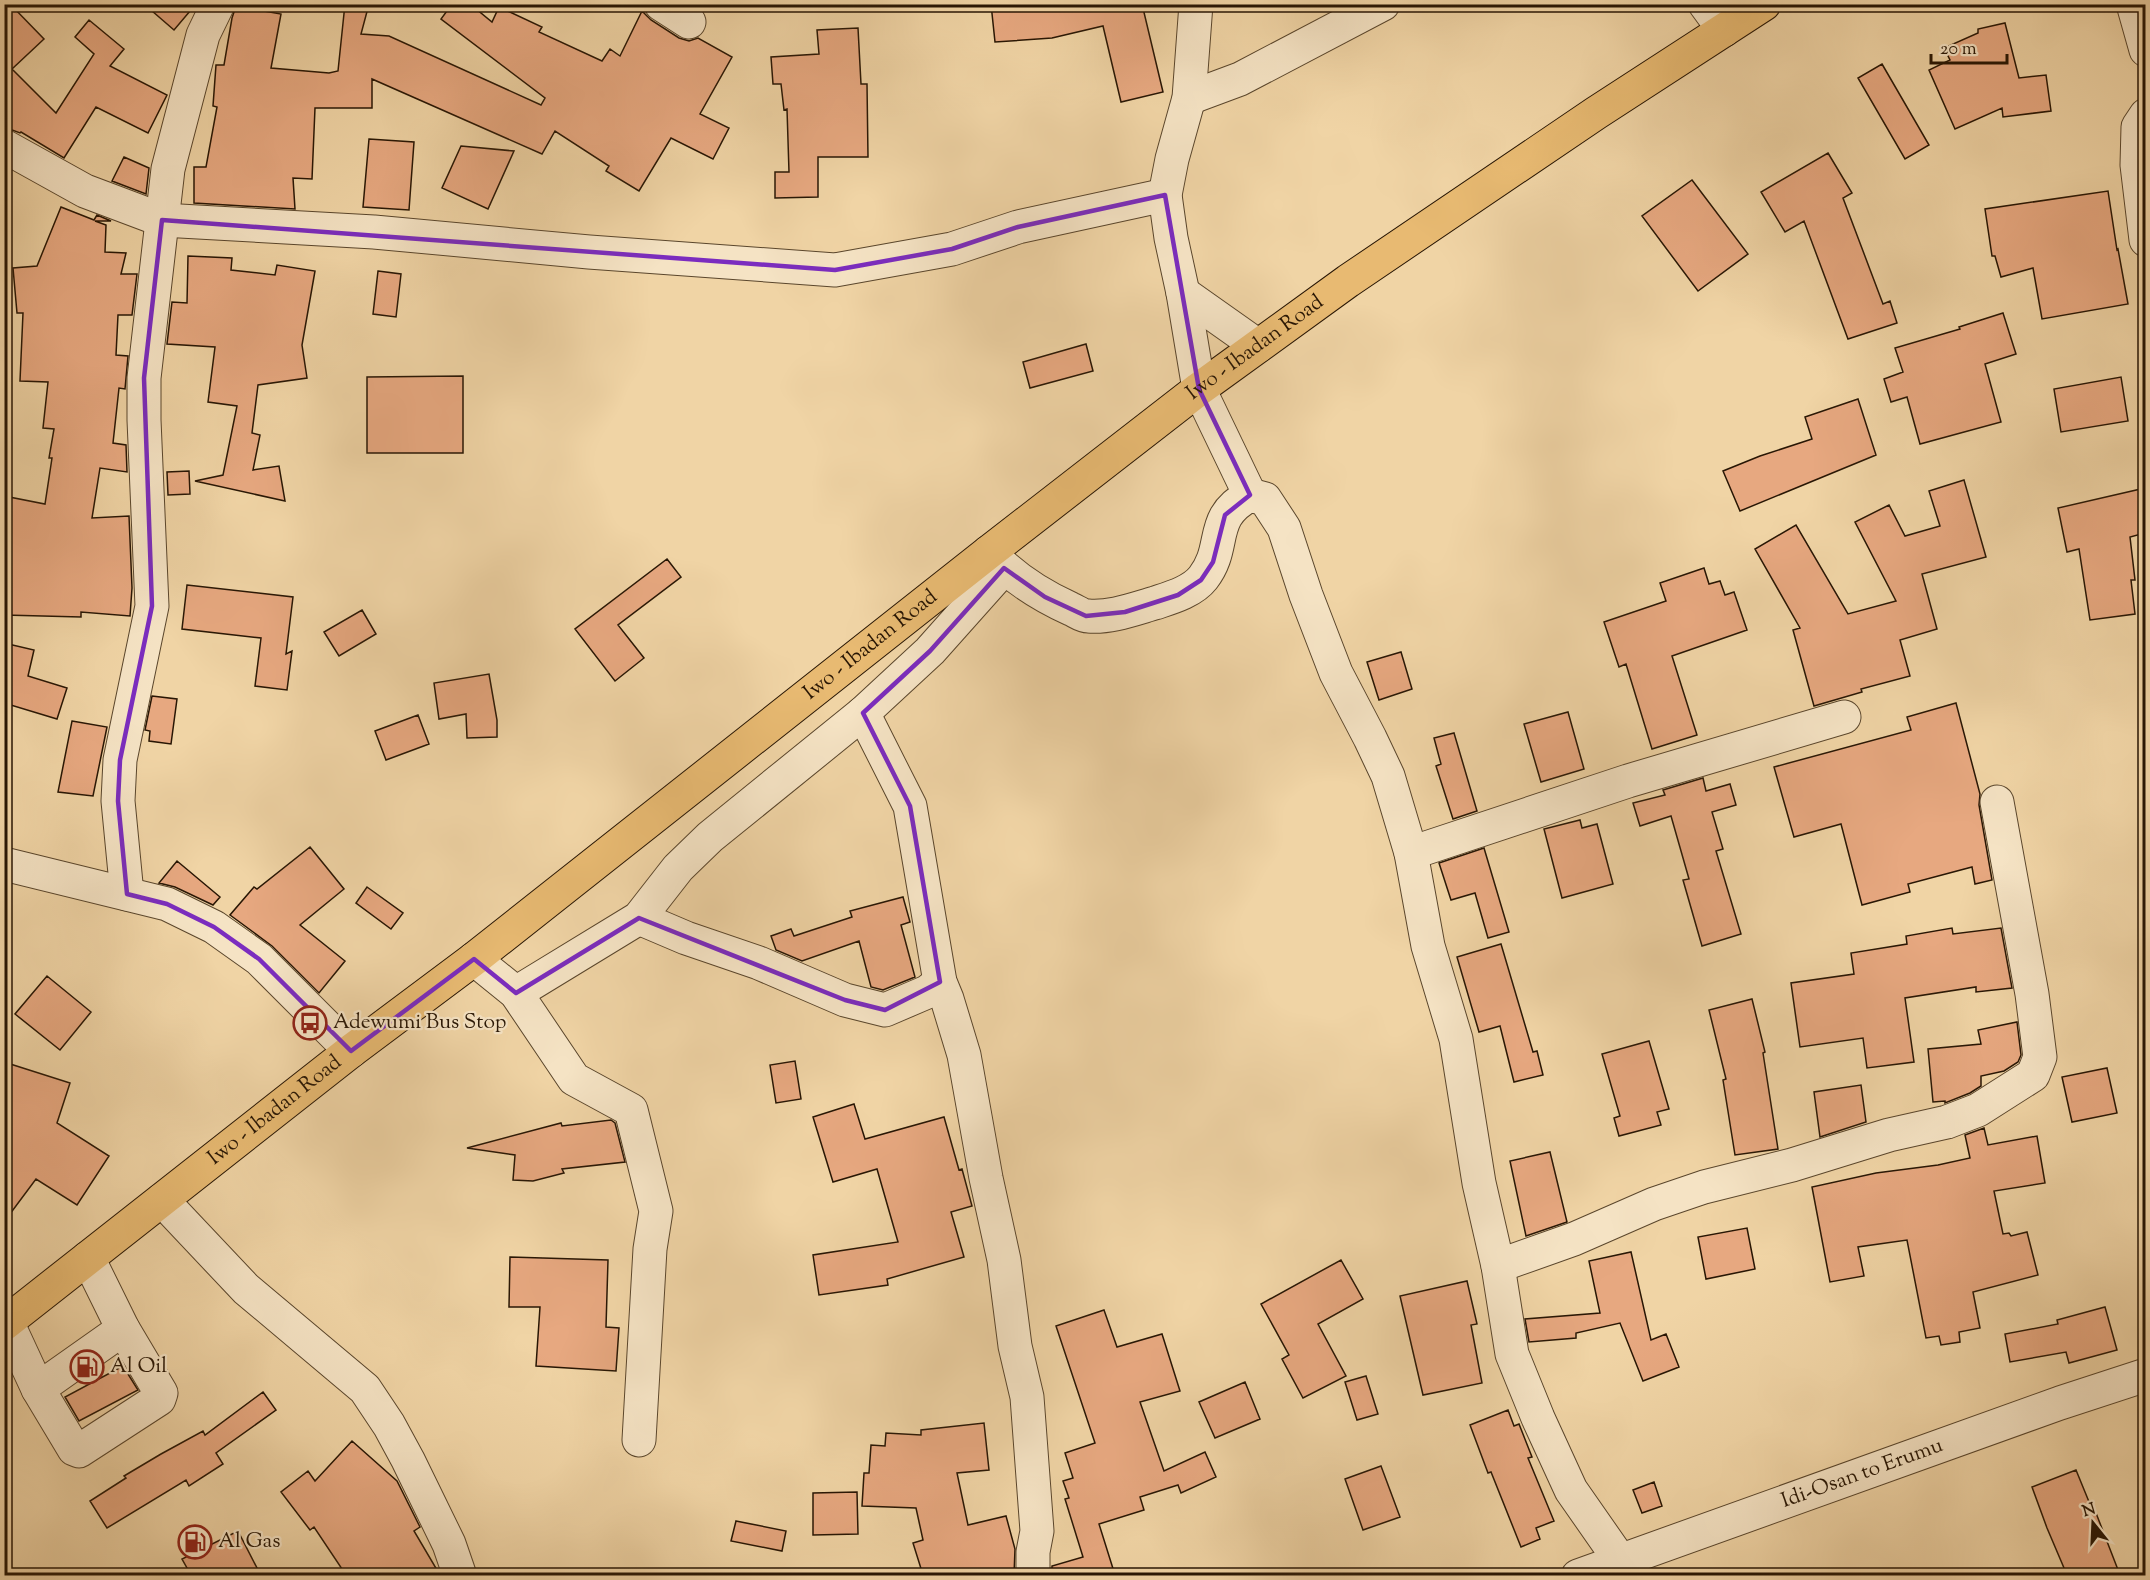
<svg xmlns="http://www.w3.org/2000/svg" width="2150" height="1580" viewBox="0 0 2150 1580" font-family="'Sorts Mill Goudy',serif">
  <style>
    .building { fill: #e7a880; stroke: #281604; stroke-width: 1.5 }
    .lines { fill: none; stroke-linecap: round; stroke-linejoin: round }
    .minor-casing { stroke: #5a462c; stroke-width: 35 }
    .major-casing { stroke: #281604; stroke-width: 35 }
    .minor { stroke: #f5e3c4; stroke-width: 33 }
    .major { stroke: #e8ba72; stroke-width: 33 }
    .marked { fill: none; stroke: #7b2cbf; stroke-width: 4.5; stroke-linejoin: round }
    .labels { text-anchor: middle; dominant-baseline: central; stroke-width: 4.5; stroke-linejoin: round; paint-order: stroke }
    .street-label { font-size: 21px; fill: #281604; stroke: #f5e3c4 }
    .poi-label { font-size: 21px; fill: #281604; stroke: #f5e3c4; text-anchor: start }
  </style>
  <rect width="100%" height="100%" fill="#f0d4a5"/>
  <filter id="stains"><feTurbulence type="fractalNoise" baseFrequency=".00333" numOctaves="4"/><feColorMatrix values="0 0 0 0 .2 0 0 0 0 .09 0 0 0 0 .02 0 0 0 .5 -.17"/></filter>
  <radialGradient id="worn" r=".72"><stop offset=".6" stop-color="#630" stop-opacity="0"/><stop offset="1" stop-color="#630" stop-opacity=".3"/></radialGradient>
  <path class="building" d="M4 4H10L44 39 12 69 56 113 94 54 75 37 89 20 124 49 110 66 167 95 148 133 96 107 64 158 21 132 20 133 4 127Z
    M144 4H196L174 30Z
    M345 4H369L361 34 389 36 541 105 545 98 441 19 452 4H470L492 22 499 7 542 27 539 32 602 61 610 49 620 56 642 11 651 20 679 38 689 41 698 38 732 57 700 114 729 128 713 159 671 138 639 191 606 171 609 166 555 131 542 154 372 79V108H315L312 179 293 178 295 209 194 203V167H206L217 107 213 106 216 65H224L232 18 236 6 281 14 271 68 329 73 338 71Z
    M991 4H1142L1163 92 1121 102 1103 26 1052 38 995 42Z
    M2005 23 2019 78 2046 75 2051 111 2003 117 2002 108 1955 129 1929 70 1950 60 1944 48 1978 33V29Z
    M858 28 861 84H867L868 157H818V197L775 198V172H789L787 109 784 110 781 84H773L771 57 819 54 817 30Z
    M1882 64 1929 145 1905 159 1858 78Z
    M369 139 414 142 409 210 363 207Z
    M461 146 514 151 488 209 442 188Z
    M1828 153 1852 193 1843 198 1883 304 1890 301 1897 323 1848 339 1804 221 1785 232 1761 192Z
    M124 157 149 168 146 194 112 181Z
    M1692 180 1748 254 1698 291 1642 216Z
    M2108 191 2117 250 2118 249 2128 304 2042 319 2033 268 2001 277 1995 256H1992L1985 209Z
    M61 207 94 220 97 215 111 221H95L106 225 105 252 126 253 121 274H137L132 315H118L116 355 128 356 125 389 119 388 113 443 126 445 127 472 100 468 92 518 129 516 132 588 130 616 81 612V617L4 615V496L45 504 52 458H49L54 429 43 428 48 382 20 381 23 313H17L13 268 37 266Z
    M188 256 232 258 231 270 275 275 277 265 315 271 302 345 307 378 258 385 252 433 260 435 253 470 279 466 285 501 195 481 223 475 237 406 208 402 215 347 167 344 172 302 187 303Z
    M378 271 401 274 396 317 373 314Z
    M2003 313 2016 354 1985 364 2001 422 1920 444 1907 397 1891 402 1884 379 1903 372 1895 348 1960 329 1959 327Z
    M1086 344 1093 371 1030 388 1023 362Z
    M463 376V453H367V377Z
    M2121 377 2128 421 2061 432 2054 389Z
    M1858 399 1876 455 1740 511 1723 471 1760 456 1812 439 1805 417Z
    M189 471 190 494 168 495 167 472Z
    M1964 480 1986 557 1922 574 1937 629 1900 640 1910 676 1861 689 1862 692 1814 706 1793 630 1800 628 1755 549 1796 525 1848 614 1896 601 1855 522 1889 505 1905 536 1940 526 1929 491Z
    M2145 488V533L2130 537 2135 580H2131L2135 614 2090 620 2079 549 2067 552 2058 508Z
    M667 559 681 577 618 625 644 658 615 681 575 629Z
    M1704 568 1709 584 1720 581 1725 595 1734 592 1747 630 1672 656 1697 735 1652 749 1626 664 1619 667 1604 622 1666 601 1660 583Z
    M187 585 293 597 286 654 292 651 287 690 255 686 261 638 182 629Z
    M362 610 376 634 339 656 324 632Z
    M4 643 34 650 28 676 67 688 57 719 4 703Z
    M1401 652 1412 689 1379 700 1367 662Z
    M489 674 497 720V737L467 738 466 714 439 719 434 683Z
    M152 696 177 699 171 744 149 741 150 731 145 730Z
    M1956 703 1980 794 1979 805 1992 880 1975 884 1972 867 1908 884 1910 892 1862 905 1841 824 1794 837 1774 767 1911 730 1907 717Z
    M1568 712 1584 769 1541 782 1524 724Z
    M418 715 429 744 386 760 375 731Z
    M72 721 107 727 93 796 58 792Z
    M1454 733 1477 811 1453 819 1436 766 1441 764 1434 738Z
    M1703 778 1706 791 1730 784 1736 805 1712 812 1723 849 1716 851 1741 934 1702 946 1683 880 1689 879 1671 816 1640 826 1633 803 1665 795 1663 790Z
    M1580 820 1582 828 1597 824 1613 884 1562 898 1544 829Z
    M310 847 344 889 300 925 345 961 319 993 272 946 230 915 254 887 257 889Z
    M1484 848 1509 932 1488 938 1475 893 1451 900 1439 863Z
    M177 861 220 897 213 905 175 887 159 883Z
    M367 887 403 913 391 929 356 903Z
    M903 897 910 922 901 925 915 977 883 990 871 987 859 941 802 961 776 950 771 936 791 929 794 936 852 917 850 911Z
    M1952 928 1953 934 2001 928 2012 988 1976 992V987L1905 998 1914 1062 1867 1068 1863 1038 1800 1047 1791 983 1854 974 1851 953 1907 944 1906 936Z
    M1501 944 1533 1052 1537 1051 1543 1075 1514 1082 1500 1026 1479 1032 1457 957Z
    M47 976 91 1012 60 1050 15 1014Z
    M1752 999 1765 1052 1763 1053 1778 1149 1735 1155 1723 1080 1726 1079 1709 1010Z
    M2017 1022 2021 1055 2018 1062 2004 1071 1981 1076V1086L1970 1093 1945 1103V1101L1933 1102 1928 1049 1981 1044 1978 1030Z
    M1649 1041 1669 1109 1657 1112 1661 1125 1619 1136 1614 1118 1620 1116 1602 1054Z
    M795 1061 801 1099 776 1103 770 1065Z
    M4 1062 70 1083 57 1123 109 1156 77 1205 36 1179 4 1222Z
    M2107 1068 2117 1113 2072 1122 2062 1077Z
    M1861 1085 1866 1122 1820 1137 1814 1092Z
    M854 1104 865 1139 944 1117 959 1170 962 1169 972 1206 951 1212 964 1257 887 1279 888 1285 819 1295 813 1255 898 1242 877 1169 833 1182 813 1117Z
    M611 1120 615 1123 625 1162 562 1169 564 1173 533 1181 513 1180 515 1155 467 1148 561 1123 562 1126Z
    M1984 1128 1988 1145 2037 1136 2045 1183 1994 1191 2003 1234 2009 1233 2011 1236 2027 1232 2038 1275 1973 1292 1980 1328 1959 1332 1960 1342 1941 1345 1939 1336 1926 1338 1907 1240 1858 1247 1864 1276 1830 1282 1812 1187 1876 1173 1938 1165 1970 1158 1965 1135Z
    M1550 1152 1567 1222 1526 1236 1510 1161Z
    M1747 1228 1755 1269 1706 1279 1698 1237Z
    M1631 1252 1651 1340 1666 1334 1679 1367 1643 1381 1620 1323 1576 1333V1338L1529 1342 1525 1319 1600 1313 1589 1261Z
    M510 1257 608 1260 606 1327 619 1328 616 1371 536 1366 540 1307H509Z
    M1341 1260 1363 1299 1318 1324 1346 1376 1303 1398 1282 1359 1289 1355 1261 1304Z
    M1467 1281 1477 1324 1471 1325 1482 1383 1423 1395 1400 1296Z
    M2105 1307 2117 1350 2069 1363 2066 1352 2010 1362 2005 1334 2058 1324 2057 1320Z
    M1104 1310 1117 1347 1162 1334 1180 1391 1140 1402 1164 1471 1205 1452 1216 1477 1181 1493 1178 1485 1140 1497 1144 1510 1099 1524 1115 1575H1052V1566L1083 1557 1065 1499 1069 1498 1063 1481 1073 1478 1065 1453 1095 1443 1056 1326Z
    M123 1366 138 1390 79 1421 65 1397Z
    M1366 1376 1378 1414 1357 1420 1345 1382Z
    M1245 1382 1260 1419 1215 1438 1199 1402Z
    M263 1392 276 1410 216 1453 223 1464 189 1486 186 1480 107 1528 90 1501 126 1478 124 1476 161 1454 203 1431 205 1435Z
    M1508 1410 1514 1426 1519 1424 1532 1457 1528 1458 1554 1521 1536 1528 1540 1539 1521 1547 1491 1472 1488 1473 1470 1425Z
    M984 1423 989 1470 957 1473 968 1525 1006 1516 1015 1549 1014 1575H923L913 1543 923 1540 916 1508 862 1506 864 1473H869L871 1445 885 1446 886 1433 921 1435V1430Z
    M352 1441 397 1481 420 1527 414 1531 440 1575H346L314 1527 310 1530 281 1492 308 1471 315 1481Z
    M1381 1466 1400 1517 1363 1530 1345 1479Z
    M2076 1470 2094 1514 2096 1513 2120 1575H2067L2047 1528 2032 1487Z
    M1654 1482 1662 1506 1642 1513 1633 1490Z
    M857 1492 858 1534 813 1535V1493Z
    M736 1521 786 1531 782 1551 731 1541Z
    M238 1531 257 1568 242 1575H191L182 1559Z"/>
  <g class="lines">
    <g class="minor-casing">
      <g id="minor">
        <path d="M661 4 689 22"/>
        <path d="M1196 4 1189 98 1172 159 1165 195 1171 238 1183 293 1199 389 1250 495"/>
        <path d="M1705 4 1724 30"/>
        <path d="M2133 4 2146 50"/>
        <path d="M1189 98 1240 79 1383 4"/>
        <path d="M2146 115 2138 127 2137 165 2146 240"/>
        <path d="M4 146 85 191 162 220 374 232 589 252 835 270 952 249 1018 227 1165 195"/>
        <path d="M1183 293 1258 346"/>
        <path d="M989 552C1012 577 1040 595 1071 609 1076 611 1082 616 1088 616 1110 618 1134 609 1155 603 1170 598 1192 592 1203 578 1228 546 1207 518 1250 495L1265 499 1284 528 1306 595 1336 673 1370 738 1388 776 1411 853 1428 946 1456 1039 1479 1183 1498 1266 1512 1354 1538 1418 1571 1490 1631 1576"/>
        <path d="M863 713 910 806 940 982 947 999 964 1055 986 1178 1004 1260 1015 1346 1027 1397 1037 1531 1033 1552V1576"/>
        <path d="M1411 853 1628 781 1844 717"/>
        <path d="M4 864 167 904 214 927 259 959 351 1051"/>
        <path d="M127 894 118 801 120 760 152 606 144 420V378L168 169 203 35 218 4"/>
        <path d="M639 918 686 938 759 963 845 1000 885 1010 927 992 940 982"/>
        <path d="M474 959 516 993 574 1079 631 1110 656 1211 650 1249 639 1440"/>
        <path d="M516 993 639 918 678 868 710 837 863 713 930 651 1004 568"/>
        <path d="M162 1200 246 1289 365 1389 389 1425 408 1460 449 1544 460 1576"/>
        <path d="M1498 1266 1574 1239 1654 1204 1704 1187 1792 1165 1889 1135 1947 1122 1978 1110 2033 1075 2040 1057 2032 994 1997 802"/>
        <path d="M7 1322 38 1389 74 1449 79 1451 159 1399 161 1393 123 1329 88 1258"/>
        <path d="M38 1389 123 1329"/>
        <path id="s1" d="M1578 1576 2060 1403 2146 1375"/>
      </g>
    </g>
    <g class="major-casing">
      <g id="major">
        <path id="s2" d="M4 1324 351 1051 474 959 989 552 1199 389 1348 281 1596 113 1764 4"/>
      </g>
    </g>
    <use href="#minor" class="minor"/>
    <use href="#major" class="major"/>
  </g>
  <path class="marked" d="M1165 195 1199 389 1250 495 1225 515 1213 562 1201 580 1178 595 1125 612 1086 616 1045 597 1004 568 930 651 863 713 910 806 940 982 885 1010 845 1000 639 918 516 993 474 959 351 1051 259 959 214 927 167 904 127 894 118 801 120 760 152 606 144 378 162 220 835 270 952 249 1018 227Z"/>
  <defs>
    <g id="bus-ring" transform="scale(1.725)"><circle r="9.5" fill="#f5e3c4" stroke="#8f2418" stroke-width="1.5"/><path d="M-5-6H5V4H4V6H2V4H-2V6H-4V4H-5ZM-3.5-4V0h7V-4ZM-3.5 1.2v1.5H-2V1.2ZM2 1.2v1.5H3.5V1.2Z" fill="#8f2418"/></g>
    <g id="fuel-ring" transform="scale(1.725)"><circle r="9.5" fill="#f5e3c4" stroke="#8f2418" stroke-width="1.5"/><path d="M-5.5-6h7V0h2V4h1.3V-2.5L3-4.5l.8-.8L6-3V5H2.5V1h-1V6h-7ZM-4.2-4.7v3.2H.2V-4.7Z" fill="#8f2418"/></g>
  </defs>
  <g fill-rule="evenodd">
    <use href="#bus-ring" x="310" y="1023"/>
    <use href="#fuel-ring" x="87" y="1367"/>
    <use href="#fuel-ring" x="195" y="1542"/>
  </g>
  <g class="labels">
    <g class="street-label">
      <text stroke="none"><textPath href="#s2" startOffset="1587">Iwo - Ibadan Road</textPath></text>
      <text stroke="none"><textPath href="#s2" startOffset="1101">Iwo - Ibadan Road</textPath></text>
      <text stroke="none"><textPath href="#s2" startOffset="345">Iwo - Ibadan Road</textPath></text>
      <text stroke="none"><textPath href="#s1" startOffset="302">Idi-Osan to Erumu</textPath></text>
    </g>
    <g class="poi-label">
      <text x="333" y="1023">Adewumi Bus Stop</text>
      <text x="110" y="1367">Al Oil</text>
      <text x="218" y="1542">Al Gas</text>
    </g>
  </g>
  <rect width="2150" height="1580" fill="none" stroke="#f0d4a5" stroke-width="24"/>
  <rect x="6" y="6" width="2138" height="1568" fill="none" stroke="#281604" stroke-width="3"/>
  <rect x="12" y="12" width="2126" height="1556" fill="none" stroke="#281604" stroke-width="1.5"/>
  <g transform="translate(2093 1523) rotate(342)" stroke="#f5e3c4" stroke-width="4.5" paint-order="stroke">
  <path d="M0-4.5L10 22L0 15L-10 22Z" fill="#281604"/>
  <text y="-9" font-size="16" font-weight="bold" text-anchor="middle" fill="#281604">N</text>
  </g>
  <path d="M1931 54v9h76v-9" fill="none" stroke="#281604" stroke-width="3"/>
  <text x="1940" y="54" font-size="18" fill="#281604" stroke="#f5e3c4" stroke-width="4.5" paint-order="stroke">20 m</text>
  <rect width="100%" height="100%" filter="url(#stains)"/>
  <rect width="100%" height="100%" fill="url(#worn)"/>
</svg>
